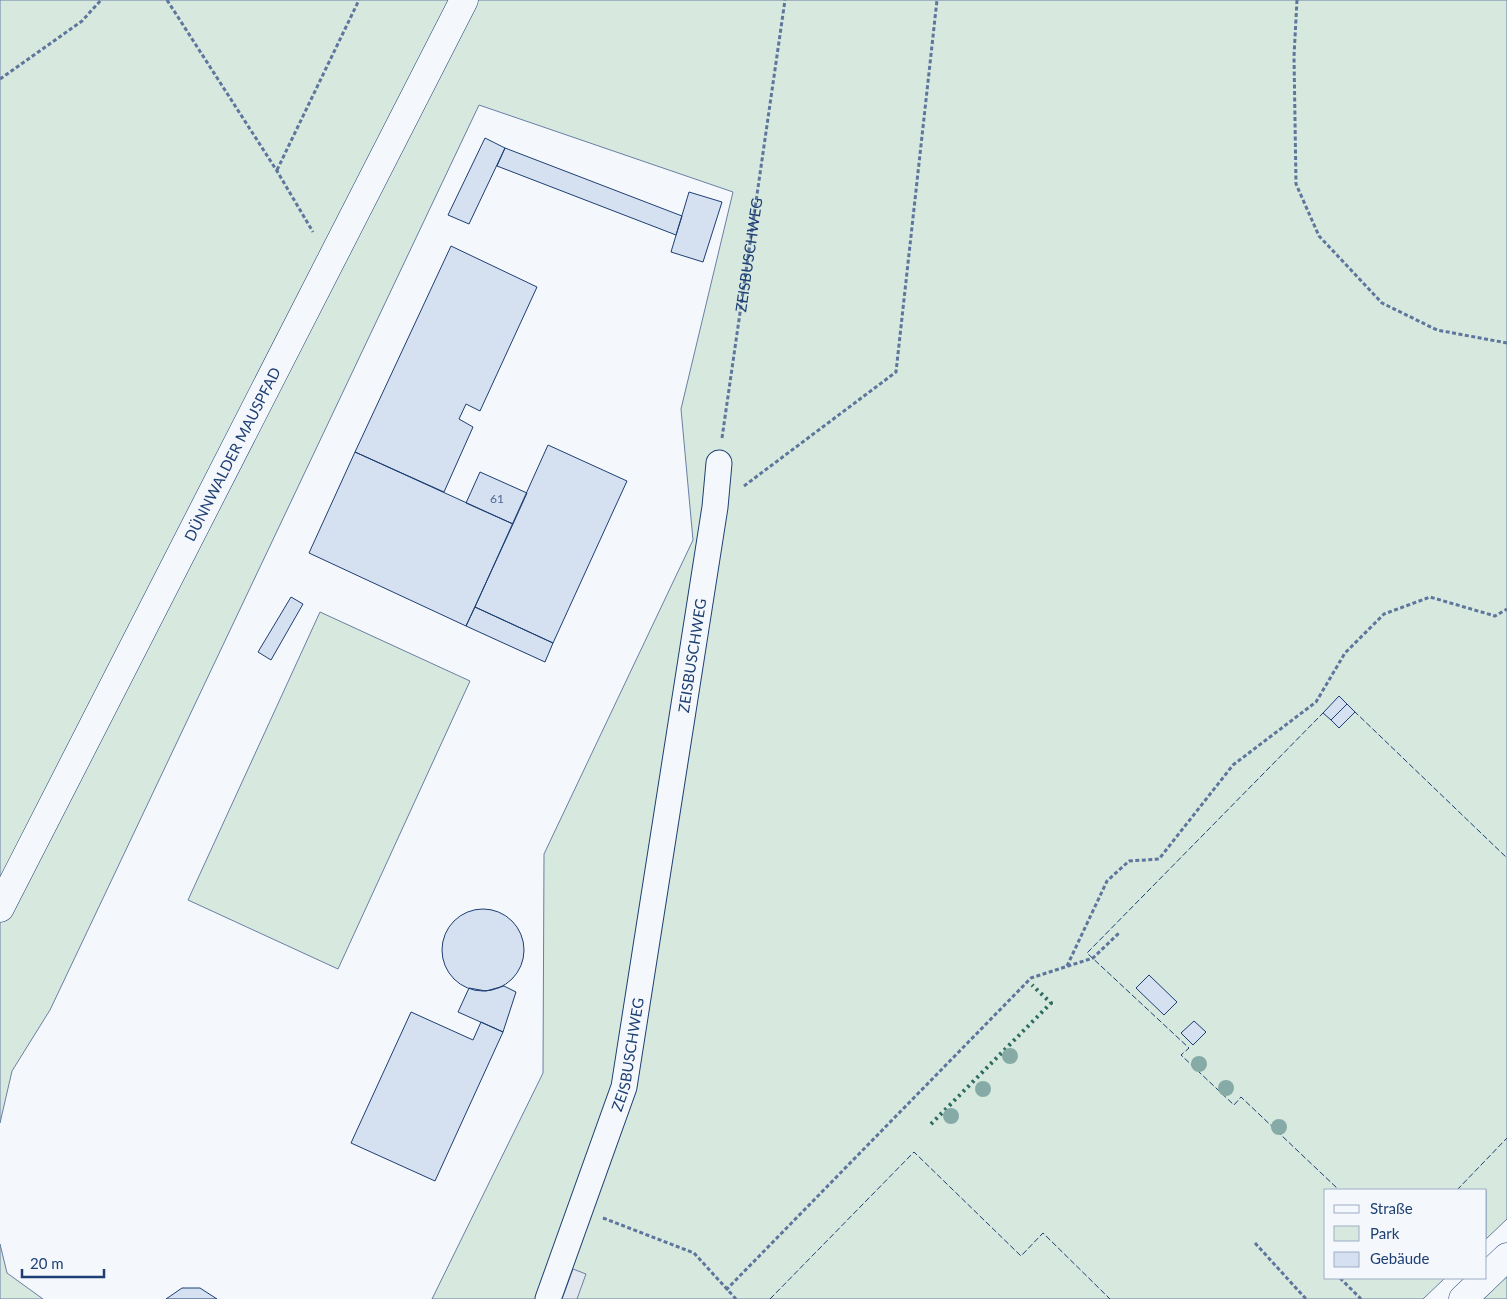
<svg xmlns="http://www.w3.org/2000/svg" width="1507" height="1299" viewBox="0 0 1507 1299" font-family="Lato,sans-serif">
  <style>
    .green { fill: #d7e8df; stroke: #687fa3 }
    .parking { fill: #e3e8f0; stroke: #687fa3 }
    .building { fill: #d5e0f0; stroke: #1d3f73 }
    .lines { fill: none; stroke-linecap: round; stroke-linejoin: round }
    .minor-casing { stroke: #1d3f73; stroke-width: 27 }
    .tertiary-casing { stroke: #1d3f73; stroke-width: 29 }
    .secondary-casing { stroke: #1d3f73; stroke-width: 29 }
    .path { stroke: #5e769c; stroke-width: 3; stroke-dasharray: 4 2.5; stroke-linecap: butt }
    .minor { stroke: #f4f7fb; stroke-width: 25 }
    .tertiary { stroke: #f4f7fb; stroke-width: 28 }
    .secondary { stroke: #f4f7fb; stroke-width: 28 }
    .hedge { stroke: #2c6c60; stroke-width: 4; stroke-dasharray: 2.5 4; stroke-linecap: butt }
    .fence { stroke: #1d3f73; stroke-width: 1; stroke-dasharray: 6 2.5; stroke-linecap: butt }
    .tree { fill: #86aba6 }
    .labels { text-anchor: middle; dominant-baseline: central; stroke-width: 4; stroke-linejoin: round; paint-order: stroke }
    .number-label { font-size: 12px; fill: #4b6792 }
    .street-label { font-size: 15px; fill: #1d3f73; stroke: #f4f7fb }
  </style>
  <rect width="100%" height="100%" fill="#f4f7fb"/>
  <path class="green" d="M0 0H1507V1219L1486 1239V1190H1326V1278H1445L1423 1299H432L543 1073 544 854 693 540 681 409 733 192 479 105 50 1010 12 1071 0 1123Z
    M320 612 470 681 338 969 188 900Z
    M0 1244 7 1273 43 1299H0Z
    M1507 1275V1299H1481Z"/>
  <path class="parking" d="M573 1269 586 1274 577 1299H562Z"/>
  <path class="building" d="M485 138 505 148 469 224 448 215Z
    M505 148 682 216 676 235 497 166Z
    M689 192 722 202 703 262 671 252Z
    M451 246 537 287 480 411 466 404 459 419 473 427 444 492 355 452Z
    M548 445 627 481 553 643 475 607Z
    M355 452 513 524 466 626 309 553Z
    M480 472 527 493 513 524 466 503Z
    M291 597 303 604 271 660 258 652Z
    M475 607 553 643 545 662 466 626Z
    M1339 696 1347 704 1331 720 1323 713Z
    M1347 704 1355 712 1339 728 1331 720Z
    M442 950a41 41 0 1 1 82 0a41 41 0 1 1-82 0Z
    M1149 975 1177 1002 1164 1015 1136 988Z
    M504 986 516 992 503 1032 458 1012 469 988 486 991Z
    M411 1012 473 1040 481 1022 503 1032 435 1181 351 1143Z
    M1194 1021 1206 1032 1193 1045 1181 1033Z
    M182 1288H200L217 1299H166Z"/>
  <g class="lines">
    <g class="minor-casing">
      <g id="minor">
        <path id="s2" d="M548 1299 624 1087 715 507 719 463"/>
      </g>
    </g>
    <g class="tertiary-casing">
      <path id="tertiary" d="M1486 1277 1507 1257
        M1463 1299 1485 1278"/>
    </g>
    <g class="secondary-casing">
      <g id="secondary">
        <path id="s3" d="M0 908 464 0"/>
      </g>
    </g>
    <g class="path">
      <path d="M167 0 277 171 313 232"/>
      <path d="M1297 0 1294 56 1296 184 1319 236 1382 303 1437 330 1507 343"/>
      <path d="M0 79 82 21 101 0"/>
      <path d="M277 170 359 0"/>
      <path id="s1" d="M722 438 785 0"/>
      <path d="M744 486 896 372 937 0"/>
      <path d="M1067 966 1107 881 1129 861 1159 859 1233 765 1316 702 1345 653 1384 614 1430 597 1495 616 1507 609"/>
      <path d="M603 1218 694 1253 736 1299"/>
      <path d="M1255 1243 1306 1299"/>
      <path d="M1340 1278 1361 1299"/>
      <path d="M726 1290 1031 978 1093 958 1119 933"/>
    </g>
    <use href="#minor" class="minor"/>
    <use href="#tertiary" class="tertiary"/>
    <use href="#secondary" class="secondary"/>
    <path class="hedge" d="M931 1124 1051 1003 1032 985"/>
    <path class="fence" d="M1354 711 1507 858
      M1324 712 1087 953 1189 1048 1181 1055 1234 1105 1241 1097 1339 1190
      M1457 1190 1507 1138
      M770 1299 914 1152 1021 1256 1043 1233 1110 1299"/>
  </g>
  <g class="tree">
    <circle cx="1010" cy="1056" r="8"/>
    <circle cx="1199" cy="1064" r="8"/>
    <circle cx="1226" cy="1088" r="8"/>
    <circle cx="983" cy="1089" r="8"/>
    <circle cx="951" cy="1116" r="8"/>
    <circle cx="1279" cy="1127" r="8"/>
  </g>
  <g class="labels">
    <g class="number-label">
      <text x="497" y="498">61</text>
    </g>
    <g class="street-label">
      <text stroke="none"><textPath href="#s1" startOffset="185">ZEISBUSCHWEG</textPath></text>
      <text stroke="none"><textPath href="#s3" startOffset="510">DÜNNWALDER MAUSPFAD</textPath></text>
      <text stroke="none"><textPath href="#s2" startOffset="662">ZEISBUSCHWEG</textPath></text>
      <text stroke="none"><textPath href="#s2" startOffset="258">ZEISBUSCHWEG</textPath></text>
    </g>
  </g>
  <rect x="1324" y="1189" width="162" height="90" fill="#f4f7fb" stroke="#9eadc5"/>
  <rect x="1334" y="1205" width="25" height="8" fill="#f4f7fb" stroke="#9eadc5"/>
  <text x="1370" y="1214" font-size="15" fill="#1d3f73">Straße</text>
  <rect x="1334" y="1226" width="25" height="15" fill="#d7e8df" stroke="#9eadc5"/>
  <text x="1370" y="1239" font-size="15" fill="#1d3f73">Park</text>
  <rect x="1334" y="1252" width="25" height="15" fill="#d5e0f0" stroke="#9eadc5"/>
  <text x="1370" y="1264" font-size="15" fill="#1d3f73">Gebäude</text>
  <path d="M22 1269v8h82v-8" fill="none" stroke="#1d3f73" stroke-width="2.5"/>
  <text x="30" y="1269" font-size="15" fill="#1d3f73" stroke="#f4f7fb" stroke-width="4" paint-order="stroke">20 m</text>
</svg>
